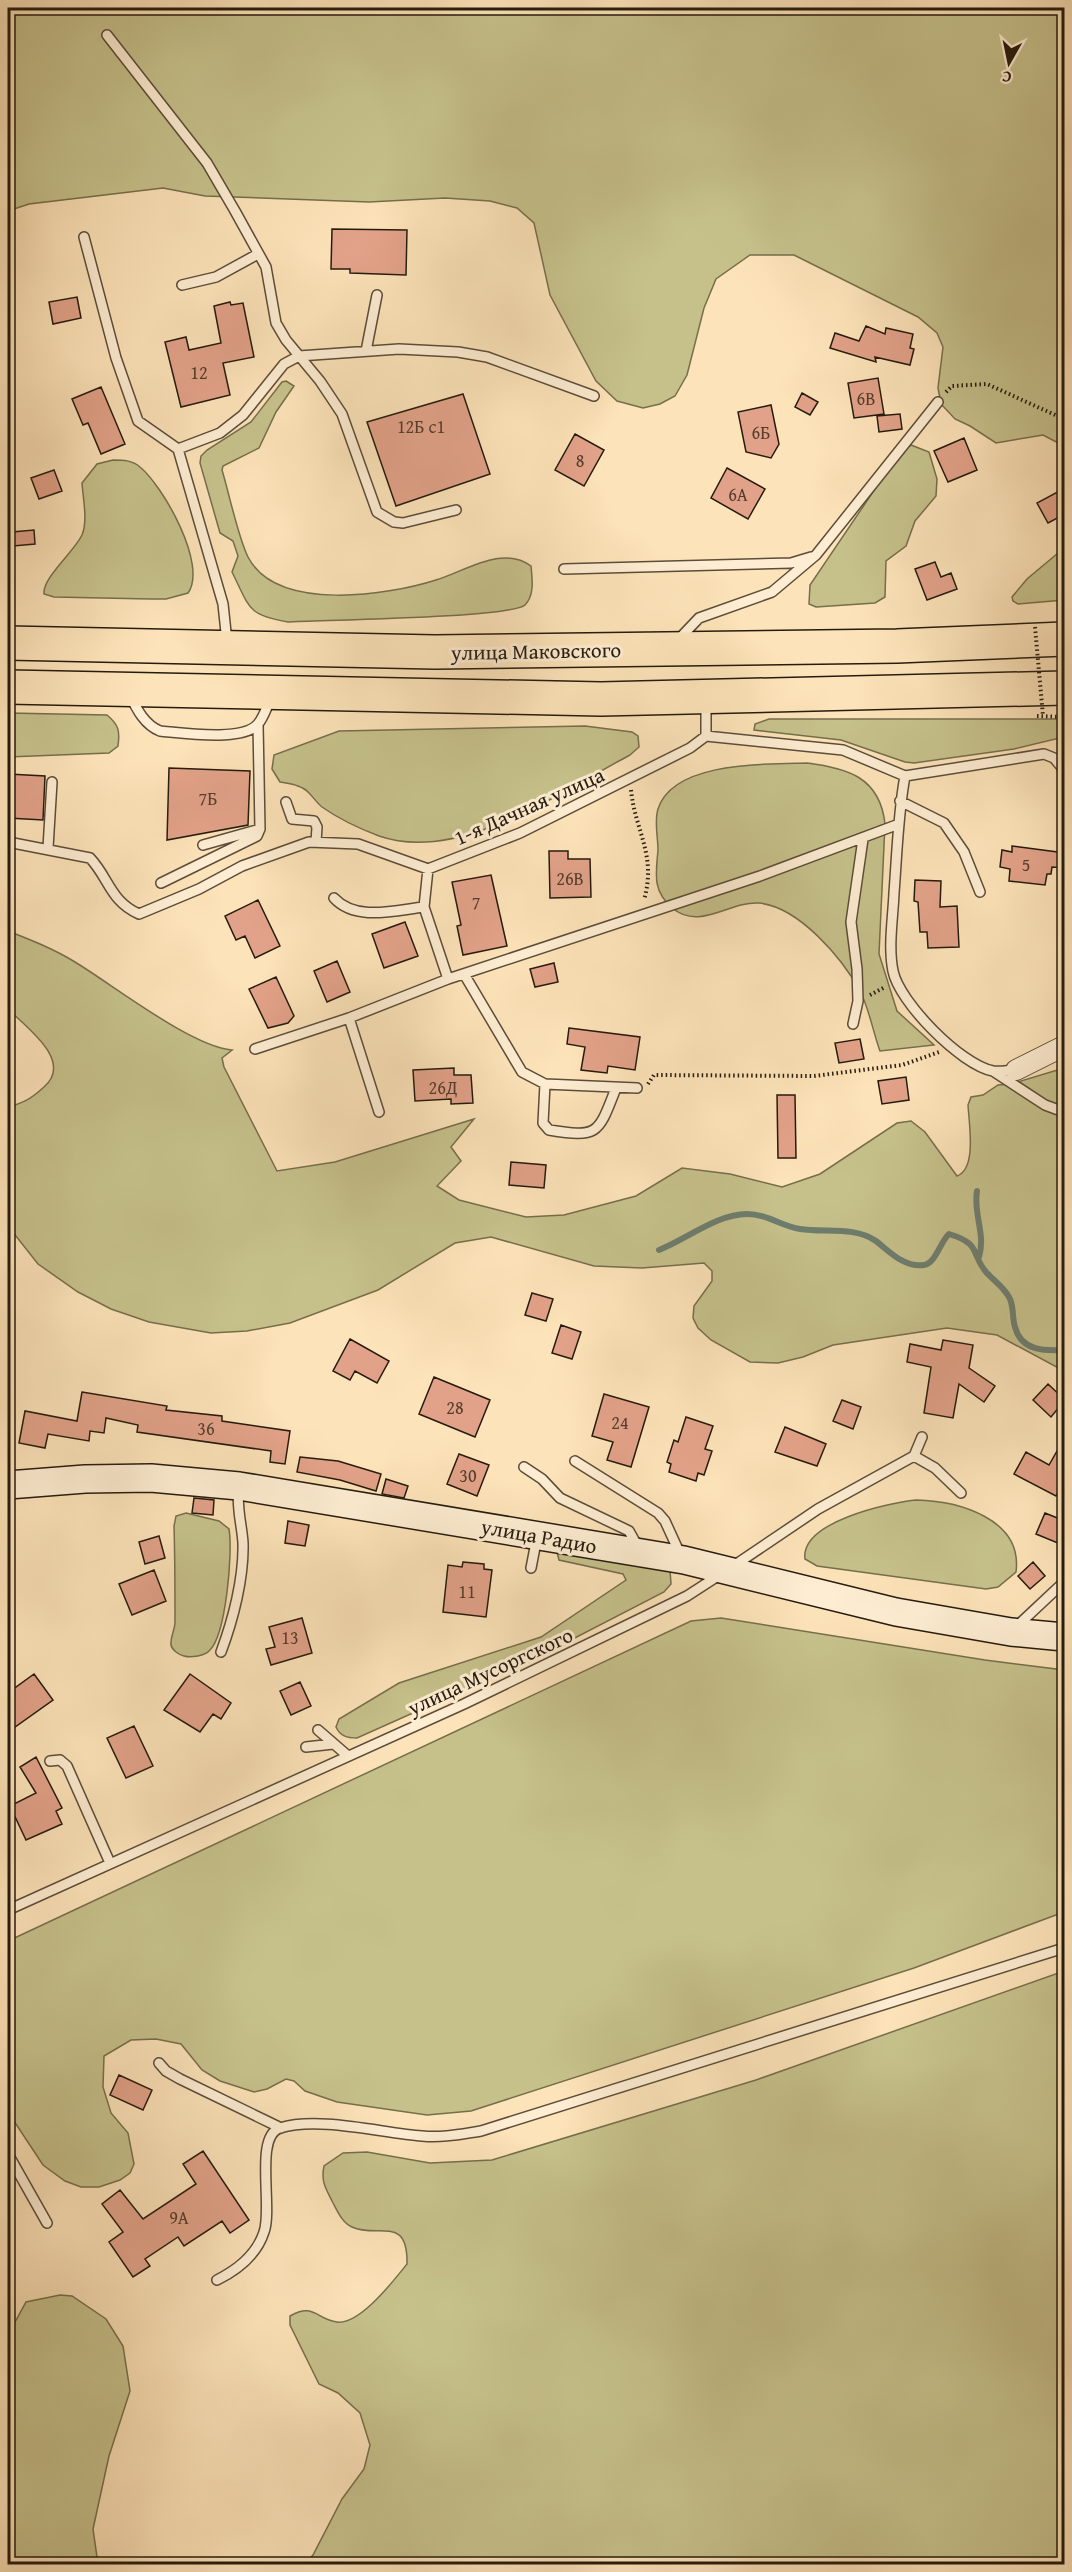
<svg xmlns="http://www.w3.org/2000/svg" width="1072" height="2572" viewBox="0 0 1072 2572" font-family="'Gentium Book Plus',serif">
  <style>
    .green { fill: #c6c18b; stroke: #766e4c; stroke-width: 1.5 }
    .lines { fill: none; stroke-linecap: round; stroke-linejoin: round }
    .stream { stroke: #6e7d6e; stroke-width: 6 }
    .building { fill: #e2a289; stroke: #251b0e; stroke-width: 1.5 }
    .lane-casing { stroke: #5b4d39; stroke-width: 12 }
    .street-casing { stroke: #5b4d39; stroke-width: 22 }
    .secondary-casing { stroke: #251b0e; stroke-width: 30 }
    .highway-casing { stroke: #251b0e; stroke-width: 36 }
    .path { stroke: #251b0e; stroke-width: 4; stroke-dasharray: 1.5 3; stroke-linecap: butt }
    .lane { stroke: #feedd2; stroke-width: 9 }
    .street { stroke: #feedd2; stroke-width: 20 }
    .secondary { stroke: #feedd2; stroke-width: 27 }
    .highway { stroke: #fde3b9; stroke-width: 33 }
    .path-bridge { stroke: #251b0e; stroke-width: 4; stroke-dasharray: 1.5 3; stroke-linecap: butt }
    .labels { text-anchor: middle; dominant-baseline: central; stroke-width: 6; stroke-linejoin: round; paint-order: stroke }
    .number-label { font-size: 18px; fill: #543d2d }
    .street-label { font-size: 21px; fill: #251b0e; stroke: #feedd2 }
  </style>
  <rect width="100%" height="100%" fill="#fde3b9"/>
  <filter id="stains"><feTurbulence type="fractalNoise" baseFrequency=".00333" numOctaves="4"/><feColorMatrix values="0 0 0 0 .2 0 0 0 0 .09 0 0 0 0 .02 0 0 0 .5 -.17"/></filter>
  <radialGradient id="worn" r=".72"><stop offset=".6" stop-color="#630" stop-opacity="0"/><stop offset="1" stop-color="#630" stop-opacity=".3"/></radialGradient>
  <path class="green" d="M8 8H1064V446L1043 435 996 443 970 426 955 419 941 404 938 388 943 347 937 333 918 317 794 255H750L716 279 704 308 687 375 675 396 660 404 643 408 617 401 596 381 550 295 534 223 517 208 490 201 445 198 369 202 205 196 163 188 29 204 8 211Z
    M286 381 294 386 276 412 259 448 223 466 222 470C229 493 238 537 248 557 277 613 389 595 436 580 466 571 502 545 531 566 532 578 535 595 525 605 510 618 321 620 288 622 247 615 250 608 232 572L238 556 233 541 220 533 200 463 201 456 207 450 251 422 282 382Z
    M911 445 929 452 937 479 936 496 915 521 906 546 886 561 885 597 875 603 816 607 809 604 810 585 875 489 903 450Z
    M113 460C123 460 132 460 140 467 163 486 208 565 188 593L166 599H150L54 597 44 594C42 578 74 552 82 535 88 521 83 498 82 483L97 464Z
    M1064 548V600L1018 604 1013 601 1012 597 1027 579Z
    M8 713 107 715C119 725 120 731 118 746L109 753 8 757Z
    M769 719H1064V737L1014 749 914 763 905 762 841 740 754 730 755 724Z
    M585 726 632 732 638 736 639 747 630 755C560 792 460 864 379 836 358 828 339 819 322 807 317 803 314 798 309 793 302 785 290 784 280 782L272 769 274 755 339 731Z
    M807 763C847 768 880 777 885 824L879 954 897 1011 934 1045 880 1051C873 1032 869 1008 860 991 842 958 799 907 759 903 729 901 700 931 672 908 652 890 656 874 658 850 658 837 654 821 658 809 673 761 767 764 807 763Z
    M8 931C31 940 54 949 75 962 113 985 192 1047 232 1050L222 1058 224 1067 277 1171 335 1162 474 1119 451 1147 461 1161 437 1186 459 1200 526 1217 564 1215 636 1196 682 1168 730 1174 782 1187 820 1174 897 1123 911 1121 925 1132 957 1176C977 1169 969 1124 968 1105L971 1097 983 1095 998 1085 1011 1084 1064 1068V1371L997 1335 947 1328 833 1345 803 1357 778 1363 750 1362 711 1340 698 1328 693 1318 694 1306 712 1281V1271L704 1263 642 1268 594 1266 491 1237 455 1243 378 1290 290 1323 247 1331 211 1333 149 1322 111 1309 78 1292 38 1264 8 1226V1107C24 1103 32 1098 44 1087 74 1061 26 1027 8 1009Z
    M916 1500C959 1501 1023 1519 1016 1572L998 1587 986 1589 817 1566 805 1559C800 1522 888 1503 916 1500Z
    M186 1513 219 1521 229 1529C233 1552 226 1634 210 1650 205 1656 191 1658 184 1656 179 1655 172 1650 171 1645 170 1637 175 1630 175 1622 175 1590 175 1558 174 1526L176 1516Z
    M557 1552 670 1570 671 1584 664 1592 536 1658 357 1738C347 1738 340 1736 336 1727L339 1719 399 1683 541 1637 626 1580 623 1574 559 1560Z
    M721 1618 985 1660 1064 1670V1912L914 1968 471 2111 427 2115 337 2102 305 2091 294 2081 286 2079 267 2089 254 2092 220 2081 202 2070 181 2044 156 2039 131 2040 104 2056 103 2087 111 2113 128 2133 134 2164 130 2173 120 2180 99 2187H81L65 2181 43 2165 8 2112V1941L691 1621Z
    M1064 1971V2564H305L313 2555 342 2499 364 2469 370 2445 360 2413 338 2393 319 2384 290 2325V2316C314 2302 317 2320 337 2322 360 2325 394 2280 407 2264 408 2214 378 2239 352 2227 342 2223 337 2210 332 2201 325 2187 321 2181 324 2166L343 2153 367 2152 430 2163 492 2160 756 2080Z
    M60 2295 72 2296 106 2319 123 2346 130 2391 109 2456 93 2529 98 2564H8V2335L26 2302Z"/>
  <g class="lines">
    <path class="stream" d="M977 1191C973 1214 986 1234 979 1257
      M659 1250C687 1239 717 1214 747 1214 767 1214 781 1226 800 1229 824 1233 855 1226 876 1241 889 1251 904 1268 924 1265 936 1263 940 1242 949 1234 982 1244 970 1253 986 1272 994 1281 1005 1288 1010 1299 1014 1308 1012 1318 1015 1327 1021 1351 1045 1351 1064 1350"/>
  </g>
  <path class="building" d="M332 229 407 230 406 275 350 273V269H331Z
    M77 297 81 318 53 324 49 302Z
    M230 302 231 305 243 303 254 357 223 363 230 395 181 407 165 342 186 337 189 350 221 343 214 306Z
    M866 326 885 334 886 328 913 334 910 348 914 349 910 365 875 357 876 362 830 348 835 333 859 341Z
    M878 378 884 414 854 418 848 383Z
    M101 387 125 444 101 454 88 423 83 425 72 399Z
    M802 393 818 402 810 415 795 407Z
    M463 394 490 474 396 506 367 422Z
    M771 405 779 444 771 458 746 452 738 412Z
    M900 414 902 429 879 432 877 416Z
    M575 434 604 450 584 486 555 470Z
    M964 438 977 470 948 482 934 451Z
    M727 468 765 489 748 519 711 498Z
    M54 470 62 491 39 499 31 478Z
    M1065 488V514L1048 523 1037 503Z
    M34 530 35 544 13 546 12 532Z
    M935 562 941 577 951 573 957 589 927 600 915 569Z
    M169 768 250 771 248 825 167 840Z
    M8 774 45 776 43 820 8 818Z
    M1012 846 1065 853V868L1052 867 1051 874H1047L1045 885 1009 881 1010 869 1000 867 1002 850 1012 852Z
    M549 851H568V859H590L591 897 550 898Z
    M491 875 507 946 463 955 457 926 461 925 452 882Z
    M915 880 941 881 940 907 957 906 959 947 928 948 927 932H920L918 902 914 901Z
    M258 900 280 946 255 958 245 936 236 940 225 916Z
    M405 922 418 956 384 968 372 934Z
    M337 961 350 992 327 1002 314 971Z
    M554 963 558 982 535 987 530 969Z
    M276 977 294 1016 288 1023 268 1028 249 989Z
    M569 1028 640 1037 635 1070 608 1066 607 1073 581 1070 585 1047 567 1044Z
    M860 1039 864 1059 839 1063 835 1043Z
    M454 1068V1075H471L473 1103 451 1104V1099L415 1101 413 1070Z
    M906 1077 909 1100 882 1104 878 1081Z
    M777 1095H795L796 1158H778Z
    M511 1162 546 1165 544 1188 509 1185Z
    M532 1293 553 1299 546 1321 525 1315Z
    M561 1325 581 1332 572 1359 552 1353Z
    M350 1339 389 1361 377 1383 355 1371 350 1380 333 1371Z
    M943 1340 973 1345 969 1368 995 1386 984 1402 959 1384 953 1418 924 1413 931 1367 907 1362 910 1344 941 1350Z
    M434 1377 490 1400 475 1437 419 1414Z
    M1048 1384 1065 1400 1051 1417 1033 1400Z
    M82 1392 167 1406 166 1410 222 1416V1421L290 1431 285 1464 270 1462 271 1451 137 1432 138 1425 106 1418 104 1433 90 1431 89 1441 48 1434 45 1448 19 1443 25 1411 77 1421Z
    M604 1394 649 1407 631 1467 607 1460 613 1442 592 1436Z
    M842 1400 861 1407 853 1429 833 1421Z
    M686 1417 713 1426 705 1449 712 1451 704 1475 698 1473 696 1481 669 1472 671 1464 667 1462 674 1440 678 1442Z
    M785 1427 826 1444 817 1466 775 1452Z
    M1065 1437V1480L1056 1496 1014 1474 1026 1452 1049 1465Z
    M459 1454 489 1465 477 1496 447 1484Z
    M300 1457 338 1461 381 1474 376 1491 340 1480 297 1472Z
    M386 1479 408 1486 404 1498 382 1494Z
    M194 1498 214 1500 213 1515 192 1513Z
    M1045 1513 1065 1521V1546L1036 1534Z
    M288 1521 309 1525 305 1546 285 1543Z
    M159 1536 165 1558 145 1564 139 1542Z
    M463 1562 484 1564V1569L492 1570 486 1617 443 1612 448 1565 462 1567Z
    M1033 1562 1045 1576 1030 1589 1018 1576Z
    M154 1570 166 1601 132 1615 119 1584Z
    M302 1618 312 1653 271 1665 266 1649 275 1647 269 1627Z
    M34 1674 53 1700 8 1732V1693Z
    M190 1674 231 1703 221 1719 213 1714 200 1732 164 1710Z
    M300 1682 311 1706 291 1715 280 1691Z
    M134 1726 153 1766 126 1778 107 1738Z
    M36 1757 62 1808 56 1811 62 1824 26 1840 10 1806 36 1793 20 1767Z
    M119 2075 152 2090 143 2110 110 2095Z
    M203 2151 249 2220 230 2233 222 2221 184 2246 178 2237 145 2259 150 2266 133 2277 109 2242 123 2232 102 2204 120 2190 143 2219 196 2184 183 2164Z"/>
  <g class="lines">
    <g class="lane-casing">
      <path id="lane" d="M107 35 207 163 235 211 266 267 276 323 286 340 320 381 342 414 377 512 394 522 403 523 456 510
        M84 237 116 358 138 421 178 449 223 604 227 642
        M182 285 216 277 258 254
        M366 351 377 295
        M178 449 220 433 243 415 284 364 299 356 399 349 458 352 487 357 594 396
        M564 569 791 563 811 557
        M678 640 699 618 772 592 816 555 938 402
        M130 695C137 710 145 725 160 731 183 733 243 742 258 724 264 717 267 706 271 698
        M706 736 843 750 905 776 1044 754 1054 758 1064 770
        M905 776C898 814 897 854 894 893 893 918 888 946 893 971 899 1002 961 1065 993 1071 1000 1072 1009 1070 1016 1070
        M900 801 944 823 964 852 980 892
        M286 802 292 819 314 821 317 827 316 842
        M8 842 90 858C109 878 110 901 139 914L199 889 242 866 309 842 358 844 428 869
        M203 845 260 829
        M48 848 52 782
        M161 883 257 836 260 829 258 724
        M334 898C356 922 396 910 424 907
        M464 974 522 1072 545 1084 637 1088
        M448 979 424 907 428 869 520 833 690 748 706 736V701
        M349 1018 379 1112
        M853 1024 858 1001 857 969 851 922 863 839
        M255 1049 349 1018 448 979 760 876 899 824
        M993 1071 1045 1105 1064 1112
        M545 1084 543 1123 549 1130C599 1138 598 1134 616 1088
        M914 1456 922 1437
        M575 1461 658 1513 665 1521 681 1556
        M524 1467 542 1479 560 1498 629 1531 639 1549
        M732 1567 818 1509 914 1456 935 1468 961 1493
        M531 1568 537 1537
        M1015 1628 1064 1582
        M221 1652C233 1620 244 1578 243 1543 242 1525 236 1507 239 1488
        M318 1730 348 1756
        M306 1747 333 1744
        M50 1761 60 1760 67 1766 110 1863
        M8 1910 464 1704 687 1596 721 1574
        M159 2063 166 2071 180 2079 281 2128
        M8 2154 47 2223
        M217 2280C237 2270 257 2254 264 2232 273 2208 254 2136 280 2128 318 2116 382 2133 422 2136 443 2138 461 2134 481 2131L1064 1948"/>
    </g>
    <g class="street-casing">
      <path id="street" d="M1016 1070 1064 1046"/>
    </g>
    <g class="secondary-casing">
      <path id="secondary" d="M8 1485 85 1479 151 1478 239 1486 684 1560 896 1612 1011 1632 1064 1637"/>
    </g>
    <g class="highway-casing">
      <path id="highway" d="M8 643 435 652 897 646 1064 639
        M8 687 601 699 1064 688"/>
    </g>
    <path class="path" d="M946 392 952 386 987 384 1064 419
      M1037 716 1064 717
      M631 790C635 831 657 855 644 900
      M870 995 885 987
      M648 1084 654 1075 814 1076 902 1065 939 1052"/>
    <use href="#lane" class="lane"/>
    <use href="#street" class="street"/>
    <use href="#secondary" class="secondary"/>
    <use href="#highway" class="highway"/>
    <path class="path-bridge" d="M1035 627 1043 716"/>
  </g>
  <g class="labels">
    <g class="number-label">
      <text x="199" y="372">12</text>
      <text x="866" y="398">6В</text>
      <text x="421" y="426">12Б с1</text>
      <text x="761" y="432">6Б</text>
      <text x="580" y="460">8</text>
      <text x="738" y="494">6А</text>
      <text x="208" y="798">7Б</text>
      <text x="1026" y="864">5</text>
      <text x="570" y="878">26В</text>
      <text x="476" y="902">7</text>
      <text x="443" y="1087">26Д</text>
      <text x="455" y="1407">28</text>
      <text x="620" y="1422">24</text>
      <text x="206" y="1428">36</text>
      <text x="468" y="1475">30</text>
      <text x="467" y="1591">11</text>
      <text x="290" y="1637">13</text>
      <text x="179" y="2217">9А</text>
    </g>
    <g class="street-label">
      <text transform="translate(536 651) rotate(-1)">улица Маковского</text>
      <text transform="translate(529 806) rotate(-24)">1-я Дачная улица</text>
      <text transform="translate(539 1536) rotate(10)">улица Радио</text>
      <text transform="translate(490 1671) rotate(-25)">улица Мусоргского</text>
    </g>
  </g>
  <rect width="1072" height="2572" fill="none" stroke="#fde3b9" stroke-width="30"/>
  <rect x="9" y="9" width="1054" height="2554" fill="none" stroke="#251b0e" stroke-width="3"/>
  <rect x="15" y="15" width="1042" height="2542" fill="none" stroke="#251b0e" stroke-width="1.5"/>
  <g transform="translate(1009 63) rotate(189)" stroke="#feedd2" stroke-width="4.5" paint-order="stroke">
  <path d="M0-4.5L10 22L0 15L-10 22Z" fill="#251b0e"/>
  <text y="-9" font-size="16" font-weight="bold" text-anchor="middle" fill="#251b0e">С</text>
  </g>
  <rect width="100%" height="100%" filter="url(#stains)"/>
  <rect width="100%" height="100%" fill="url(#worn)"/>
</svg>
